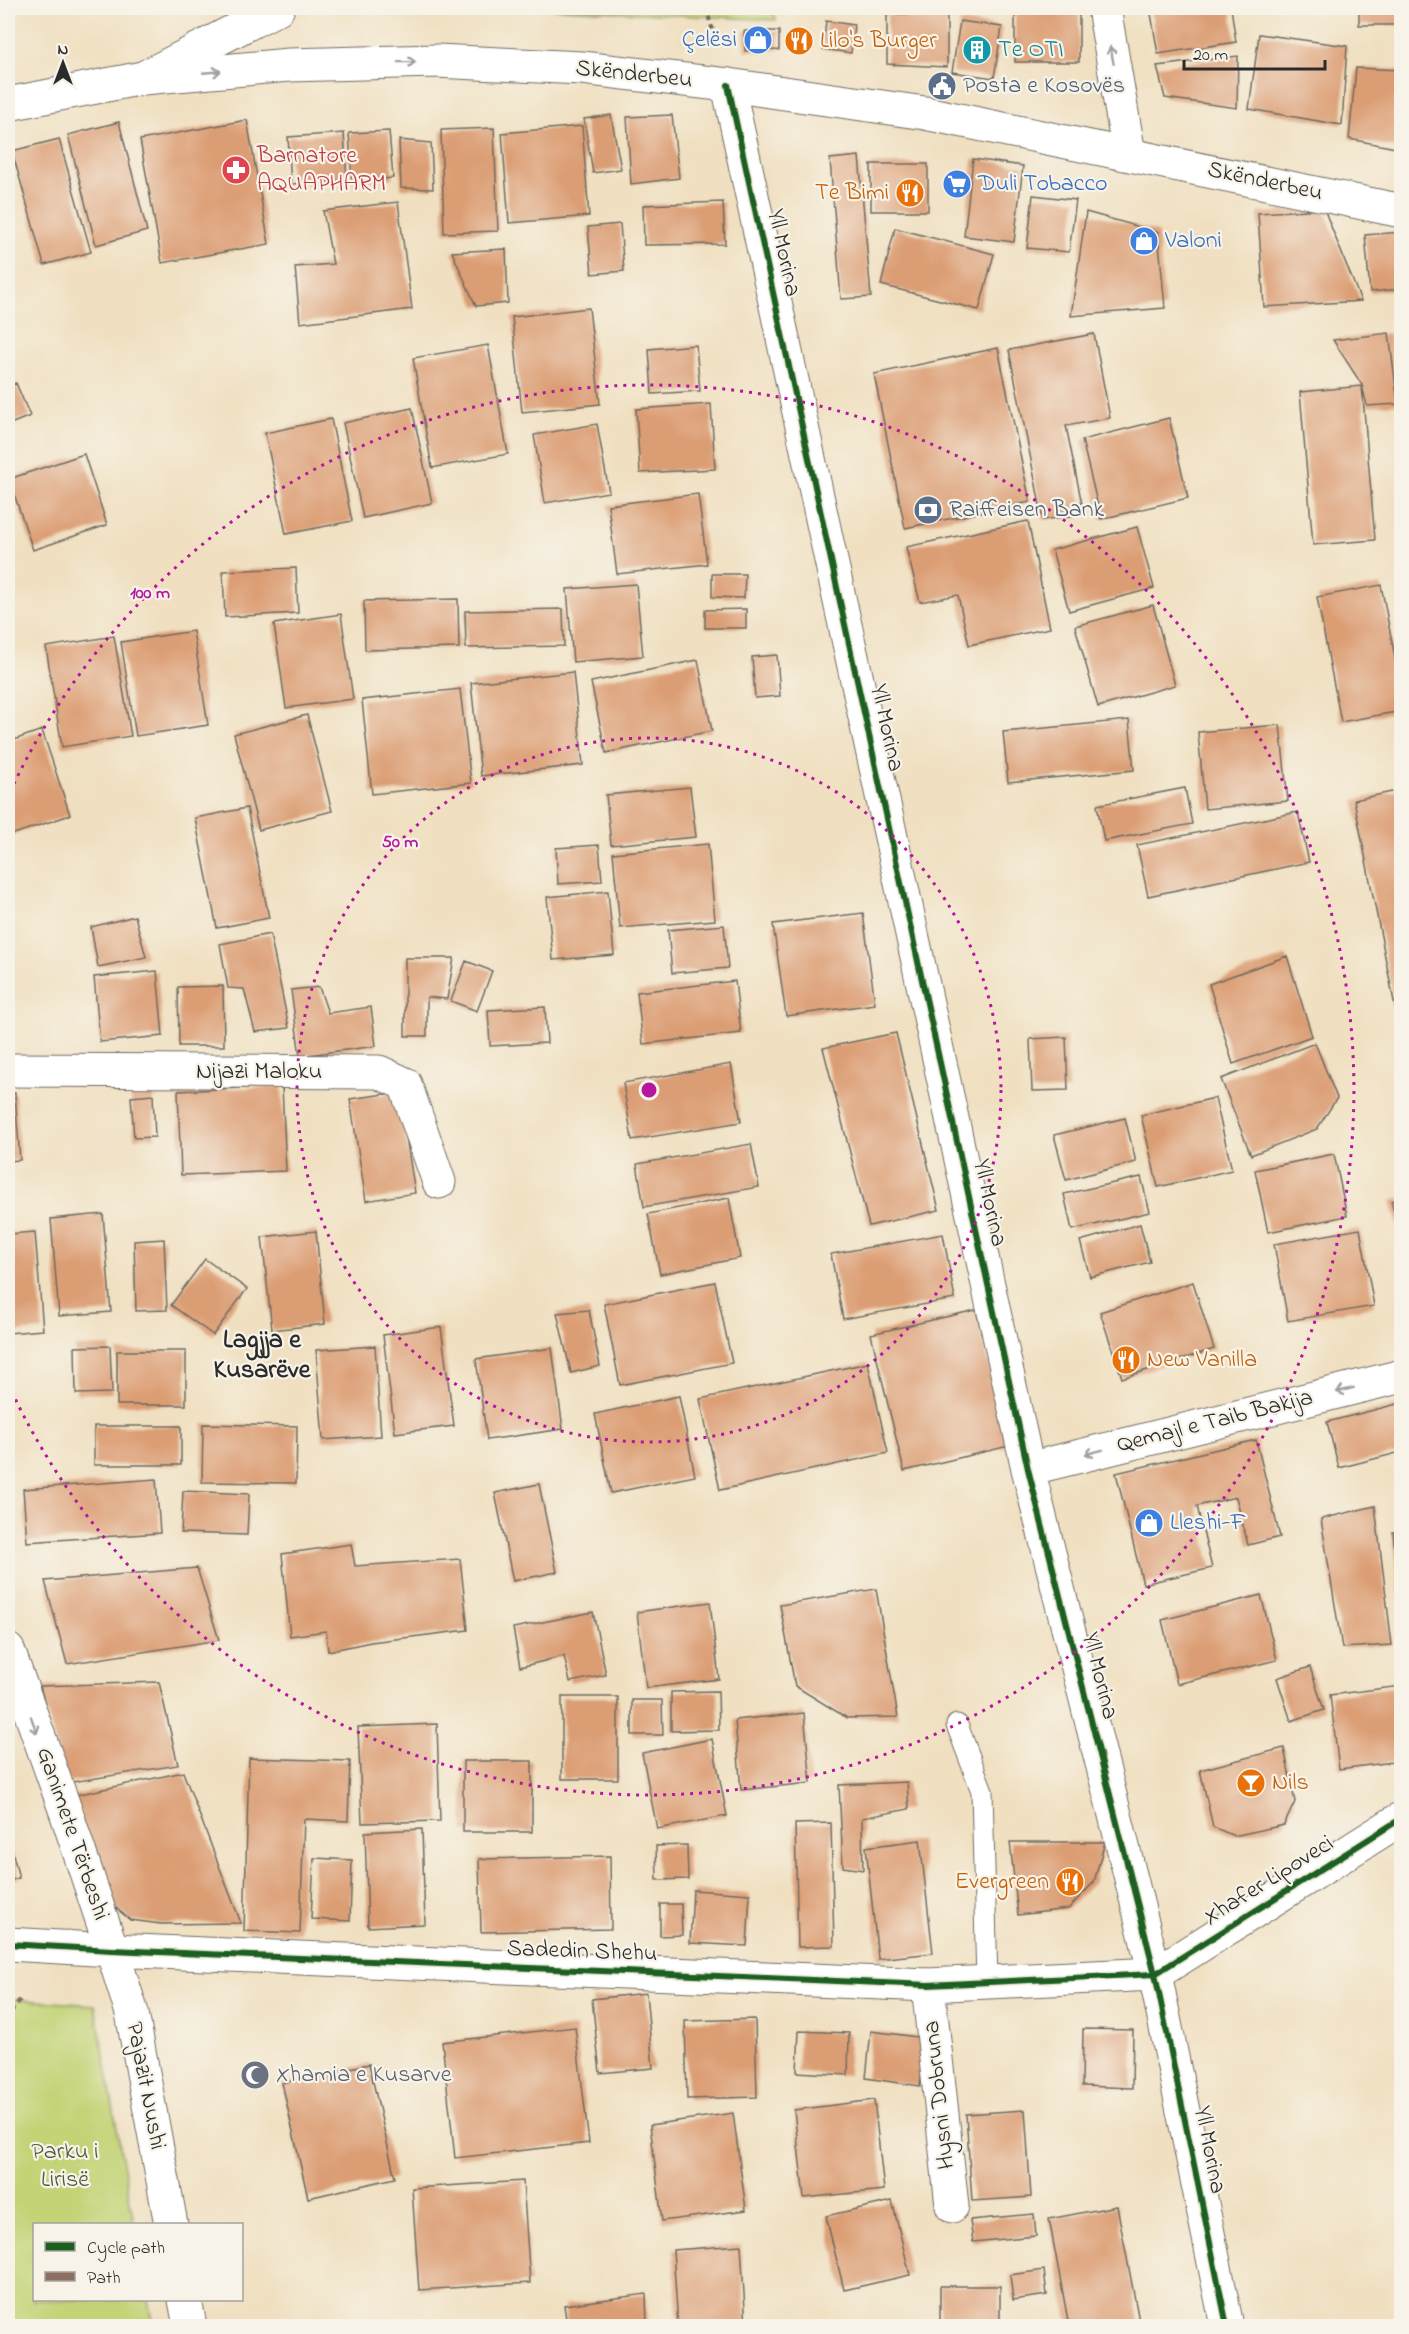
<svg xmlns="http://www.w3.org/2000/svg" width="1409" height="2334" viewBox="0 0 1409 2334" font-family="'Indie Flower',sans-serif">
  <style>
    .green { fill: #c3d376; stroke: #777f50; stroke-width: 1.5 }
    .building { fill: #db9d73 }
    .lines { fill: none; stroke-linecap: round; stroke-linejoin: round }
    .service-casing { stroke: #706a60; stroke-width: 23 }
    .minor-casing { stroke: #706a60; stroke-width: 35 }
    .tertiary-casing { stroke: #706a60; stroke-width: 35 }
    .secondary-casing { stroke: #706a60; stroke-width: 35 }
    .path { stroke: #706a60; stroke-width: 4; stroke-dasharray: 4.5 4.5; stroke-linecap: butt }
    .service { stroke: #fff; stroke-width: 21 }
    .minor { stroke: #fff; stroke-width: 33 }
    .tertiary { stroke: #fff; stroke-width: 33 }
    .secondary { stroke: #fff; stroke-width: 33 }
    .quiet { stroke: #8d6e63; stroke-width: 4.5; stroke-dasharray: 9 4.5; stroke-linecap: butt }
    .cycleway-casing { stroke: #f7f3e8; stroke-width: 10 }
    .cycleway { stroke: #1b5e20; stroke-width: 6 }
    .oneway { stroke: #a0a0a0 }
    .ring { fill: none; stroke: #b5179e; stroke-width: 3; stroke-dasharray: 3 6 }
    .labels { text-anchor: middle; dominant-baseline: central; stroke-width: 4.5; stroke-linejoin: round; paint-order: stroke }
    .shop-label { font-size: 24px; fill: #366cbe; stroke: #f7f3e8; text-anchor: start }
    .food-label { font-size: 24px; fill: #c56008; stroke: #f7f3e8; text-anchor: start }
    .culture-label { font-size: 24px; fill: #0d838f; stroke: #f7f3e8; text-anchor: start }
    .street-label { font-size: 24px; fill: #2b2b2b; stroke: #f7f3e8 }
    .service-label { font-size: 24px; fill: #4e5e75; stroke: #f7f3e8; text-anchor: start }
    .health-label { font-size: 24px; fill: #be3a42; stroke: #f7f3e8; text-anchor: start }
    .worship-label { font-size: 24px; fill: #5b616d; stroke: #f7f3e8; text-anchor: start }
    .park-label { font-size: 24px; fill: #51553e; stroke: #f7f3e8 }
    .neighbourhood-label { font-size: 26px; font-weight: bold; fill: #2b2b2b; stroke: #f7f3e8 }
    .centre { fill: #b5179e; stroke: #f7f3e8; stroke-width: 3 }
    .ring-label { font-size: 18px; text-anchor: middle; font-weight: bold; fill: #b5179e; stroke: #f7f3e8; stroke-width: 4.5; stroke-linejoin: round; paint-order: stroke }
  </style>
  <rect width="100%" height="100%" fill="#f7f3e8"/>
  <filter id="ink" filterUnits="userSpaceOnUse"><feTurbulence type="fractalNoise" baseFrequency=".0167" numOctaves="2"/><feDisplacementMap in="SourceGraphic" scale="12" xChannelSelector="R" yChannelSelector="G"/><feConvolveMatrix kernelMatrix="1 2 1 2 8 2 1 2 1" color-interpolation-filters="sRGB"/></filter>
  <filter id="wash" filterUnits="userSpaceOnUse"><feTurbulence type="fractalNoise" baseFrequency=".008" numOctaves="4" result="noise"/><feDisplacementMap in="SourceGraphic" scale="24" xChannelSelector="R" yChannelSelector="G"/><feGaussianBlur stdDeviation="1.35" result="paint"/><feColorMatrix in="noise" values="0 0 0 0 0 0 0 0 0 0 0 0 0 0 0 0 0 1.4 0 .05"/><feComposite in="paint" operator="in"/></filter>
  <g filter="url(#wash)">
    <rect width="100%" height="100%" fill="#f0e0c1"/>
    <path class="green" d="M542 8H773L776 20Z
      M8 1999 95 2005 134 2224H34V2300H148L153 2326H8Z"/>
    <g id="blocks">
      <path class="building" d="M1150 8H1231L1236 42 1158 54Z
        M1359 8H1401V25H1359Z
        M1015 11H1079V62H1015Z
        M887 14H947V67L887 64Z
        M826 21 854 25 851 53 823 49Z
        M960 21 1002 27 994 78 952 72Z
        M744 31H779V50L745 51Z
        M1259 34 1347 46 1342 125 1249 109Z
        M1238 56 1237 108 1165 98 1157 66Z
        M1356 68 1401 70V149L1349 139Z
        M611 115 621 169 593 173 584 119Z
        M672 115 679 178 631 184 627 117Z
        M247 120 269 244 162 263 140 140Z
        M119 122 147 231 96 245 68 135Z
        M582 126 589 216 509 223 502 133Z
        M494 128 498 231 444 233 441 130Z
        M389 131 393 178 352 181 349 133Z
        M344 133 347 180 291 184 288 137Z
        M59 139 91 252 44 265 12 151Z
        M399 140 431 143 433 189 401 188Z
        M859 156 871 297 841 299 830 159Z
        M973 159 1023 166 1014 242 964 236Z
        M871 164H928V211H871Z
        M1033 195 1076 200 1069 252 1027 248Z
        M398 202 412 309 300 323 295 267 333 264 323 211Z
        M723 202 725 244 644 245 643 205Z
        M1324 209 1361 301 1264 307 1258 213Z
        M1086 212 1158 232 1165 308 1071 316Z
        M620 224 624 271 592 274 588 227Z
        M895 228 994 254 979 310 881 285Z
        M1401 232V289L1370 292 1365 235Z
        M506 249 508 303 476 306 452 252Z
        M589 308 600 404 522 412 512 317Z
        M1389 333 1398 404 1367 406 1362 385 1333 340Z
        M1094 334 1110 418 1066 426 1084 514 1043 520 1009 350Z
        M488 345 508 454 432 468 413 358Z
        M696 345 700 391 652 394 649 349Z
        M998 348 1030 502 905 528 874 374Z
        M16 383 30 416 8 425V387Z
        M1362 386 1375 540 1313 545 1300 392Z
        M711 404 715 469 640 473 636 409Z
        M412 408 432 503 363 518 343 423Z
        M1169 418 1188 498 1101 519 1082 440Z
        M331 419 352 521 286 534 265 433Z
        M597 424 609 492 545 503 534 435Z
        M84 454 107 525 33 550 9 479Z
        M698 494 707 564 617 574 608 505Z
        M1028 521 1050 628 969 645 958 595 920 602 906 547Z
        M1137 527 1154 588 1069 611 1052 550Z
        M296 568 298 613 225 617 223 571Z
        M712 574H745L744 598 712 597Z
        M636 584 643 656 573 662 567 589Z
        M1381 585 1401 689V711L1341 722 1317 597Z
        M458 599 459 648 365 650 364 601Z
        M1153 605 1175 685 1098 707 1075 626Z
        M563 609 564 646 466 648 465 611Z
        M746 609V628H705V610Z
        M341 614 353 699 286 708 274 624Z
        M193 631 208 725 136 736 121 642Z
        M114 636 131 736 62 747 46 647Z
        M777 655 780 696 755 698 752 657Z
        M698 660 712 731 606 753 591 682Z
        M573 672 583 765 481 776 471 683Z
        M460 689 471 783 372 794 362 700Z
        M307 715 332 811 259 830 234 734Z
        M1129 720 1134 770 1008 782 1003 732Z
        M1280 725 1288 801 1205 809 1198 732Z
        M42 730 70 815 8 836V742Z
        M690 787 696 837 611 845 606 795Z
        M1185 788 1192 824 1104 841 1097 805Z
        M1401 790V1032H1400L1354 800Z
        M247 808 269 918 217 928 195 818Z
        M1298 812 1309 862 1148 896 1137 845Z
        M708 844 715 920 620 928 613 853Z
        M599 845 602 881 558 884 556 848Z
        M608 891 614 955 553 960 547 897Z
        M863 913 875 1004 786 1016 773 924Z
        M135 916 146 957 98 967 91 927Z
        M724 925 728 968 672 973 668 930Z
        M270 934 289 1028 255 1032 244 989 228 988 220 944Z
        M1287 956 1312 1036 1233 1064 1209 984Z
        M405 958H454L447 999 427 997V1036H405Z
        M466 961 492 971 477 1011 451 1001Z
        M157 971 163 1036 100 1042 94 977Z
        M735 981 741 1033 643 1044 637 992Z
        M223 986 224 1046H179L178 987Z
        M319 987 328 1013 371 1007 376 1046 300 1056 291 990Z
        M545 1007 547 1043 490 1046 488 1010Z
        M896 1033 939 1210 869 1226 823 1048Z
        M1066 1037 1068 1090 1032 1091 1030 1039Z
        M1315 1043 1337 1098 1317 1129 1251 1155 1221 1079Z
        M731 1064 741 1122 632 1140 623 1083Z
        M282 1086 286 1171 181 1175 178 1091Z
        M399 1092 415 1193 366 1201 350 1099Z
        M15 1093 20 1160 8 1161V1094Z
        M153 1095 155 1137 134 1138 131 1097Z
        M1215 1098 1232 1170 1158 1187 1141 1115Z
        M1125 1118 1136 1162 1066 1180 1054 1135Z
        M751 1144 759 1187 644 1207 637 1164Z
        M1334 1154 1347 1216 1268 1232 1255 1170Z
        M1141 1177 1150 1212 1072 1230 1064 1194Z
        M729 1198 740 1258 660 1274 648 1214Z
        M1401 1198V1236L1391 1201Z
        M103 1214 111 1312 59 1316 51 1219Z
        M1140 1224 1150 1262 1090 1277 1080 1241Z
        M1360 1229 1374 1306 1288 1321 1274 1244Z
        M316 1231 325 1324 272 1330 262 1237Z
        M35 1232 43 1330 8 1333V1234Z
        M943 1234 955 1299 843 1319 831 1254Z
        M164 1239 167 1310 136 1311 134 1241Z
        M205 1259 247 1289 213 1335 171 1305Z
        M715 1282 732 1363 620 1385 604 1304Z
        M1193 1282 1214 1349 1122 1378 1100 1312Z
        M589 1310 600 1366 571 1373 557 1313Z
        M976 1310 1009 1446 904 1471 871 1334Z
        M441 1327 454 1426 395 1433 383 1335Z
        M110 1346 112 1393 76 1394 75 1347Z
        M375 1346 381 1436 323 1440 316 1350Z
        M552 1348 563 1429 487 1440 476 1359Z
        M117 1351H186V1405H117Z
        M868 1363 888 1453 720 1490 700 1399Z
        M679 1396 695 1476 611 1493 595 1414Z
        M1401 1403V1452L1339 1468 1327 1422Z
        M203 1424 297 1426 296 1483 202 1482Z
        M94 1426H181V1465H94Z
        M1256 1440 1280 1537 1248 1545 1236 1497 1197 1506 1212 1568 1143 1584 1116 1473Z
        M156 1479 160 1533 27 1542 23 1489Z
        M539 1484 557 1572 513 1581 495 1493Z
        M183 1491 249 1494 247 1535 181 1533Z
        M1375 1506 1392 1645 1342 1648 1321 1519Z
        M1401 1531V1601H1400L1393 1532Z
        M351 1544 355 1566 460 1559 468 1630 371 1642 328 1651 326 1631 290 1636 282 1554Z
        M197 1568 219 1640 67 1664 45 1581Z
        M876 1589 898 1717 847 1718 795 1686 780 1605Z
        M1261 1595 1277 1660 1177 1684 1162 1620Z
        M710 1602 719 1679 646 1688 637 1612Z
        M593 1612 606 1675 570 1682 564 1656 520 1667 513 1628Z
        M1310 1667 1324 1710 1291 1721 1277 1678Z
        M159 1682 178 1765 66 1783 40 1686Z
        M1401 1686V1761L1339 1769 1330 1695Z
        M718 1691 719 1730 671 1731V1692Z
        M562 1697H618V1779H562Z
        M632 1700H662L663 1735H632Z
        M804 1713 811 1783 741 1790 735 1720Z
        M437 1724 440 1821 362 1823 358 1727Z
        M712 1739 727 1816 657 1829 642 1753Z
        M1284 1748 1295 1802 1284 1825 1234 1836 1213 1827 1200 1770Z
        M249 1758 350 1761 348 1821 304 1819 300 1933 244 1931Z
        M463 1761H532V1832H463Z
        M183 1772 241 1923 161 1924 130 1920 115 1907 71 1796Z
        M907 1782 909 1809 862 1818 863 1870 843 1867 839 1785Z
        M831 1823 834 1946 798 1947 795 1824Z
        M422 1829 425 1924 368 1927 365 1832Z
        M8 1835 19 1878 8 1881Z
        M920 1840 933 1953 878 1959 866 1847Z
        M1010 1842H1105L1094 1882 1068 1909 1018 1915Z
        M687 1845 688 1879 657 1880 656 1846Z
        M610 1856 611 1929 481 1932 479 1859Z
        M314 1858 352 1860 350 1921 311 1919Z
        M693 1890 750 1894 747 1946 690 1943Z
        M660 1904H681L682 1935 660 1936Z
        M646 1993 653 2068 600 2073 592 1999Z
        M755 2019 757 2097 687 2099 685 2021Z
        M575 2027 589 2143 455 2158 442 2042Z
        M1083 2029 1133 2030 1132 2088 1082 2086Z
        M799 2031 849 2033 848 2075 797 2072Z
        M871 2031 925 2038 920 2086 866 2078Z
        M369 2064 395 2178 308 2198 282 2083Z
        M874 2100 884 2190 804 2198 794 2110Z
        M1025 2110 1031 2197 972 2201 966 2114Z
        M733 2113 746 2210 662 2221 650 2125Z
        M523 2181 530 2283 419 2290 412 2188Z
        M892 2201 910 2275 844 2290 826 2216Z
        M1117 2206 1140 2326H1069L1049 2219Z
        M1034 2214 1036 2236 973 2242 970 2220Z
        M741 2245 746 2326H678L673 2250Z
        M1044 2270 1047 2295 1013 2300 1010 2275Z
        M940 2286H1000V2326H940Z
        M646 2294 647 2326H567L564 2305Z"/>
    </g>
  </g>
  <g filter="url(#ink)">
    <use href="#blocks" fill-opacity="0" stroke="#706a60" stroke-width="1.5"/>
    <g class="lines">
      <g class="service-casing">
        <path id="service" d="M957 1725 982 1791 987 1982"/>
      </g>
      <g class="minor-casing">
        <path id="minor" d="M1104 8 1129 154
          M143 78 278 8
          M728 85 1028 1469 1155 1974 1227 2326
          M8 1070 379 1072 405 1084 439 1182
          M1028 1469 1402 1376
          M8 1650 66 1812 112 1950
          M928 1985 952 2206"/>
      </g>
      <g class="tertiary-casing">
        <path id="tertiary" d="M8 1944 112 1950 928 1985 1155 1974 1402 1818
          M112 1950 132 2013 171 2224
          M185 2300 190 2326"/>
      </g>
      <g class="secondary-casing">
        <path id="secondary" d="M8 104 143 78 289 65 436 61 582 68 728 85 925 113 1402 211"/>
      </g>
      <path class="path" d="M706 8 716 41"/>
      <use href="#service" class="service"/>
      <use href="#minor" class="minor"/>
      <use href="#tertiary" class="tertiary"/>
      <use href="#secondary" class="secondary"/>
      <path class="quiet" d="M8 2015 20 2000"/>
      <g class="cycleway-casing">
        <path id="cycleway" d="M728 85 1028 1469 1155 1974 1227 2326
          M8 1944 112 1950 928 1985 1155 1974 1402 1818"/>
      </g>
      <use href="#cycleway" class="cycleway"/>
    </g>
    <defs><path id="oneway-shaft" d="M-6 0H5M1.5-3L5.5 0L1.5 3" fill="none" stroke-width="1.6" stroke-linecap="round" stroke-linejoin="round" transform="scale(1.5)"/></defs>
    <g class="oneway">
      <use href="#oneway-shaft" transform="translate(1112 55) rotate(-100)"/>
      <use href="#oneway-shaft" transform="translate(407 62) rotate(-1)"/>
      <use href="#oneway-shaft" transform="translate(212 72) rotate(-5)"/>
      <use href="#oneway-shaft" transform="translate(1345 1390) rotate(166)"/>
      <use href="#oneway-shaft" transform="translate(1094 1452) rotate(166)"/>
      <use href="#oneway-shaft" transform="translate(34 1725) rotate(70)"/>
    </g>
  </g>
  <g class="ring">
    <circle cx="649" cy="1090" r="352"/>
    <path d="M10 792A705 705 0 1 1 10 1388"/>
  </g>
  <defs>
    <g id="shop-disc" transform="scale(1.5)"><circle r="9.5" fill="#3f7fe0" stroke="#f7f3e8"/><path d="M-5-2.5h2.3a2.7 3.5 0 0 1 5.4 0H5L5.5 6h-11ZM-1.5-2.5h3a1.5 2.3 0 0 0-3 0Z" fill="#fff"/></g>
    <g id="restaurant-disc" transform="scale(1.5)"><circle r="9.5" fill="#e8710a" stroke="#f7f3e8"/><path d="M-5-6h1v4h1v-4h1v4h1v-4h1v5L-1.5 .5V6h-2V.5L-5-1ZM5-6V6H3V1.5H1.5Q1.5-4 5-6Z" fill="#fff"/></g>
    <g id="building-disc" transform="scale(1.5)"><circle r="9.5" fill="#0f9aa8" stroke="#f7f3e8"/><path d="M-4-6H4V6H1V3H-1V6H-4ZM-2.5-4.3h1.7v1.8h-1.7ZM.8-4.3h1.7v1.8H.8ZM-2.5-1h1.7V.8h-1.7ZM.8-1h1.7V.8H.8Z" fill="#fff"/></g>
    <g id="civic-disc" transform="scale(1.5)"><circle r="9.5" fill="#5c6f8a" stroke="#f7f3e8"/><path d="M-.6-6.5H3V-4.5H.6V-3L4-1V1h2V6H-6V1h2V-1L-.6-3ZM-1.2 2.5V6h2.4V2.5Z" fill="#fff"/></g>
    <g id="pharmacy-disc" transform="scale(1.5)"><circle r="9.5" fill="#e0444e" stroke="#f7f3e8"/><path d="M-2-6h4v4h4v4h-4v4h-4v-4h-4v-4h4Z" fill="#fff"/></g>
    <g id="supermarket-disc" transform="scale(1.5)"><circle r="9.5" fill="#3f7fe0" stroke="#f7f3e8"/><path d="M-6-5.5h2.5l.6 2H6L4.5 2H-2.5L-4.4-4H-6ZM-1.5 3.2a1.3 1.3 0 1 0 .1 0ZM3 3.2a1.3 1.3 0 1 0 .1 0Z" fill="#fff"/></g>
    <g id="bank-disc" transform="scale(1.5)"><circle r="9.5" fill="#5c6f8a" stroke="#f7f3e8"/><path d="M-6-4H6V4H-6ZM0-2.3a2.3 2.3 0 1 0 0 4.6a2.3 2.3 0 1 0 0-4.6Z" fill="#fff"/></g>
    <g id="bar-disc" transform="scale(1.5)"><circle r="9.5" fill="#e8710a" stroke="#f7f3e8"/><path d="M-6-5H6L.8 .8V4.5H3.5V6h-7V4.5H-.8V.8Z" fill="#fff"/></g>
    <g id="mosque-disc" transform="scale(1.5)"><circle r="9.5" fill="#6b7280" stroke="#f7f3e8"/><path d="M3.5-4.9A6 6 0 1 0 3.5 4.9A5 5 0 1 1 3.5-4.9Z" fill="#fff"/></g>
  </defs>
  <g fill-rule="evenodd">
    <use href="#shop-disc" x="758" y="40"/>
    <use href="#restaurant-disc" x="799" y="41"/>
    <use href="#building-disc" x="977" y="50"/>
    <use href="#civic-disc" x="942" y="86"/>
    <use href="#pharmacy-disc" x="236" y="170"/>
    <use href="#supermarket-disc" x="957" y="184"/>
    <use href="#restaurant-disc" x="910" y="193"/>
    <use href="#shop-disc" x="1144" y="241"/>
    <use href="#bank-disc" x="928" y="510"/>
    <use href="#restaurant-disc" x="1126" y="1360"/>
    <use href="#shop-disc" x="1149" y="1523"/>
    <use href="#bar-disc" x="1251" y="1783"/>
    <use href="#restaurant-disc" x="1070" y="1882"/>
    <use href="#mosque-disc" x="255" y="2075"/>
  </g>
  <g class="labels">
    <g class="shop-label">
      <text x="737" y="40" text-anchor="end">Çelësi</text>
      <text x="978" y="184">Duli Tobacco</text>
      <text x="1165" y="241">Valoni</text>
      <text x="1170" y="1523">Lleshi-F</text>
    </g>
    <g class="food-label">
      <text x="820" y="41">Lilo's Burger</text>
      <text x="889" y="193" text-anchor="end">Te Bimi</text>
      <text x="1147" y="1360">New Vanilla</text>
      <text x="1272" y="1783">Nils</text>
      <text x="1049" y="1882" text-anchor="end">Evergreen</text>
    </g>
    <g class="culture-label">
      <text x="998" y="50">Te OTI</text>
    </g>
    <g class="street-label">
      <text transform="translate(634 75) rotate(6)">Skënderbeu</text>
      <text transform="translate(1265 182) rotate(12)">Skënderbeu</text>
      <text transform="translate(783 253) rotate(78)">Yll Morina</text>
      <text transform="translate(886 728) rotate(78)">Yll Morina</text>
      <text x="259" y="1072">Nijazi Maloku</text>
      <text transform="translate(989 1203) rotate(78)">Yll Morina</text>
      <text transform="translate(1215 1422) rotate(-14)">Qemajl e Taib Bakija</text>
      <text transform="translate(1099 1676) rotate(76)">Yll Morina</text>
      <text transform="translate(72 1834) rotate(71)">Ganimete Tërbeshi</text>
      <text transform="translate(1269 1881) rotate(-32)">Xhafer Lipoveci</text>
      <text transform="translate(582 1952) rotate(2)">Sadedin Shehu</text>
      <text transform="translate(145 2086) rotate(79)">Pajazit Nushi</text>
      <text transform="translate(940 2095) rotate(-96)">Hysni Dobruna</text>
      <text transform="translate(1209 2150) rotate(79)">Yll Morina</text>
    </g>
    <g class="service-label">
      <text x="963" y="86">Posta e Kosovës</text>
      <text x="949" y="510">Raiffeisen Bank</text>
    </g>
    <g class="health-label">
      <text x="257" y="156">Barnatore<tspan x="257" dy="28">AQUAPHARM</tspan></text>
    </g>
    <g class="worship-label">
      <text x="276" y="2075">Xhamia e Kusarve</text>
    </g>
    <g class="park-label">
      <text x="65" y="2152">Parku i<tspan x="65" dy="28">Lirisë</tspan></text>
    </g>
    <g class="neighbourhood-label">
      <text x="262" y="1341">Lagjja e<tspan x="262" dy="30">Kusarëve</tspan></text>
    </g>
  </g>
  <circle cx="649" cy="1090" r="9" class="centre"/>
  <g class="ring-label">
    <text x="150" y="598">100 m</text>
    <text x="400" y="847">50 m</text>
  </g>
  <rect width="1409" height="2334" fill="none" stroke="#f7f3e8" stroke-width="30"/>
  <rect x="33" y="2223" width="210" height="78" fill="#f7f3e8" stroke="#a5a39c" stroke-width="1.5"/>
  <rect x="45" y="2242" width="30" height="9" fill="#1b5e20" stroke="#a5a39c" stroke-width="1.5"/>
  <text x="87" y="2253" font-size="18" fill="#2b2b2b">Cycle path</text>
  <rect x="45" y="2272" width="30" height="9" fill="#8d6e63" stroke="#a5a39c" stroke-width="1.5"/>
  <text x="87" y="2283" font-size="18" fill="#2b2b2b">Path</text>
  <g transform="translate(63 63)" stroke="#f7f3e8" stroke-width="4.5" paint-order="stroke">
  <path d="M0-4.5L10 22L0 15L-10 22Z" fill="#2b2b2b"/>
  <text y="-9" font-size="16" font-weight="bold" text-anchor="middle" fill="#2b2b2b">N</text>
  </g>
  <path d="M1184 60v9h141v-9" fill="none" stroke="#2b2b2b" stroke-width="3"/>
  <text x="1193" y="60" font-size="18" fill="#2b2b2b" stroke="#f7f3e8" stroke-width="4.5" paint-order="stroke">20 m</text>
</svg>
